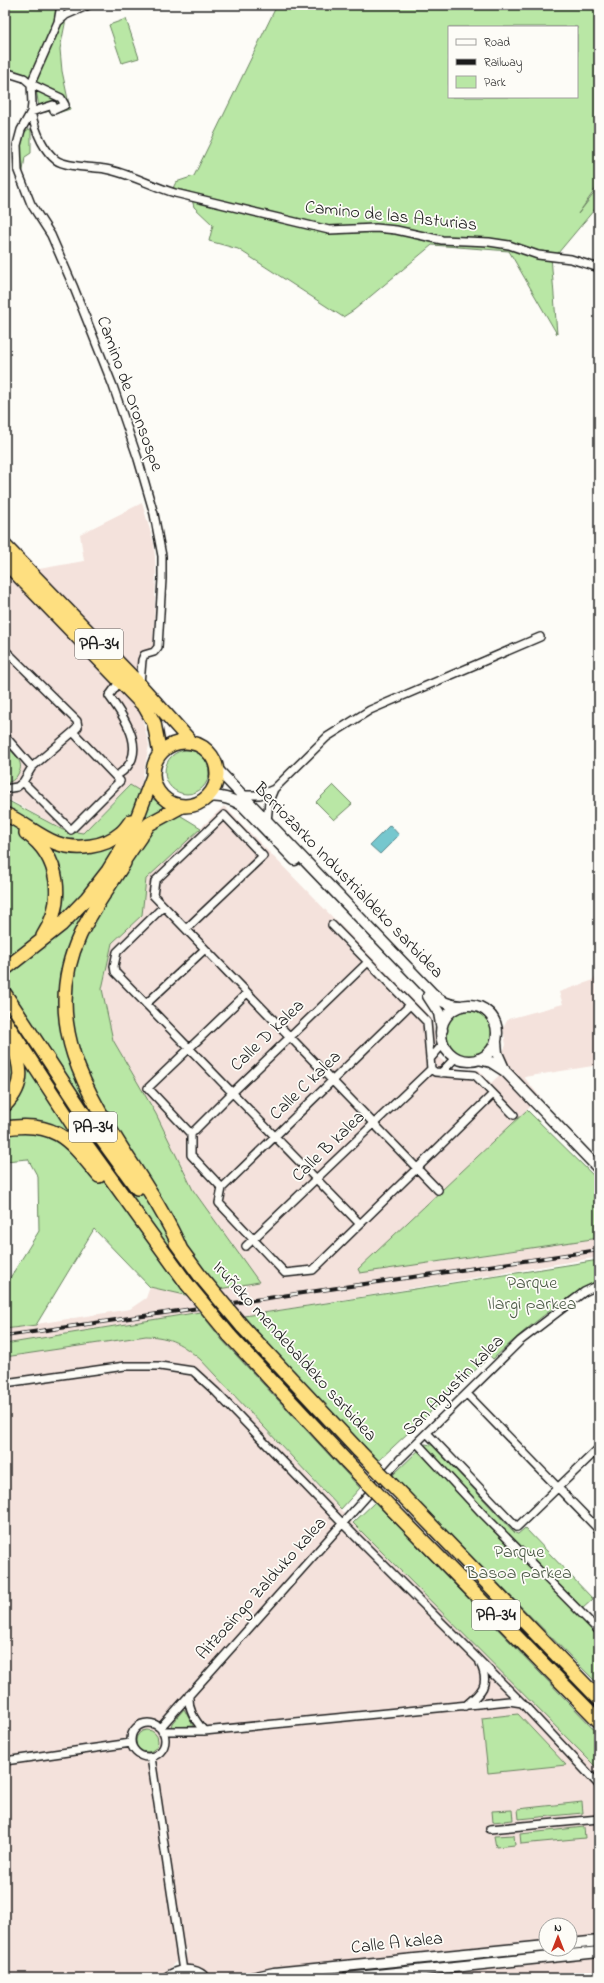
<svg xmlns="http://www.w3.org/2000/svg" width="604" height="1983" viewBox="0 0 604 1983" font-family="'Indie Flower',sans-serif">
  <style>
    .built { fill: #f4e2dc; fill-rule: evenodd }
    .green { fill: #b9e7a5; stroke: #6a8260; fill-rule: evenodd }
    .water { fill: #76c7ce; stroke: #528387 }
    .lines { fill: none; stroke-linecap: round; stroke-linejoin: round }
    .street-casing { stroke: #1c1c1c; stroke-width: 10 }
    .secondary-casing { stroke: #1c1c1c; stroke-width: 13 }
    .highway-casing { stroke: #1c1c1c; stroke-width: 16 }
    .street { stroke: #fdfcf7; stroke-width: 7 }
    .secondary { stroke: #fdfcf7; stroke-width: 10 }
    .highway { stroke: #fedf80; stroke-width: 13 }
    .rail-casing { stroke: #1c1c1c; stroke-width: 4 }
    .rail { stroke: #fdfcf7; stroke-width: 2.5; stroke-dasharray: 8; stroke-linecap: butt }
    .highway-bridge-casing { stroke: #1c1c1c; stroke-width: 16; stroke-linecap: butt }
    .highway-bridge { stroke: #fedf80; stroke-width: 13 }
    .labels { text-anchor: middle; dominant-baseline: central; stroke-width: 3.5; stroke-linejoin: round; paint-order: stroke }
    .shield { fill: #fdfcf7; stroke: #605f5e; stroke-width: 1 }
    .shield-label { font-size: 17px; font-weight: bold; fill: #1c1c1c }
    .street-label { font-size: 18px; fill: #1c1c1c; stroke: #fdfcf7 }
    .park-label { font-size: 18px; fill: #4b5945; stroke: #fdfcf7 }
  </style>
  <rect width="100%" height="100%" fill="#fdfcf7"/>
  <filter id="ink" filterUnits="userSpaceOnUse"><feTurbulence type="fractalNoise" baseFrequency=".025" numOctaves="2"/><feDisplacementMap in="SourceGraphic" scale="8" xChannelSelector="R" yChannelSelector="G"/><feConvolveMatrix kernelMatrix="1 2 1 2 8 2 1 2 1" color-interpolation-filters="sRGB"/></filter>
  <g filter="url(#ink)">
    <path class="built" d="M142 503 154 544 156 573 153 648 144 657 140 685 141 714 149 745 140 791 129 785 83 833 63 830 14 802 5 799V535L39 569 84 561 80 534Z
      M224 806 432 1019 437 1056 448 1065 460 1069 479 1070 491 1083 508 1067 503 1060V1052L506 1045 503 1028 508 1019 563 1004 559 992 591 981 599 973V1065L524 1077 540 1097 520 1117 432 1263 599 1238V1257L208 1322 199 1312 5 1344V1329L130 1309 146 1298 150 1287 185 1295 259 1282 193 1190 156 1114 113 1040 102 989 112 943 142 915 146 879Z
      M146 1336 163 1337 181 1344 200 1359 353 1523 599 1770V1978H203L183 1971 188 1947 162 1978H5V1357ZM546 1925H570V1949H546Z"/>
    <path class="green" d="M5 5H80L81 7 66 19 60 49 62 71 70 109 52 115 51 111 40 113 35 83 29 77 5 67Z
      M277 5H599V184L578 214 599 187V204L558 253 551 256 557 334 509 251 432 245 354 310 343 317 238 249 209 241 213 225 194 207 190 192 173 188 176 182 194 176ZM449 27H577V97H449Z
      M126 19 139 58 122 63 109 25Z
      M29 129 31 130V153L25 157 23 171H20C20 159 16 136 29 129Z
      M5 745C13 753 26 762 18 774 15 780 11 782 5 783Z
      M165 772a22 22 0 1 1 44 0a22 22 0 1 1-44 0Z
      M130 785 201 828 146 879 142 915 112 943 102 989 113 1040 156 1114 193 1190 259 1282 185 1295 150 1287 94 1229 36 1325 5 1329V1286L39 1231 38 1177 28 1159 5 1161V799L63 830 83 833Z
      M333 785 352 804 334 820 316 802Z
      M445 1034a24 24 0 1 1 48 0a24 24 0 1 1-48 0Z
      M527 1110 599 1181V1238L360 1273 358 1269Z
      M599 1260V1280C560 1300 525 1329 493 1359L488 1354 483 1360 484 1362 378 1461 282 1360 244 1316Z
      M200 1312 222 1340 360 1488 341 1509 200 1359C181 1344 172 1337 146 1336L5 1357V1344Z
      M425 1444 432 1445 515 1533 518 1534 525 1528 593 1599 582 1609 599 1627V1685L408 1493 393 1475Z
      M375 1502 599 1734V1770L353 1523Z
      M184 1709 193 1726 171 1727 172 1723Z
      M518 1714 566 1765 488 1773 482 1718Z
      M136 1741a11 11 0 1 1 22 0a11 11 0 1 1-22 0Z
      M582 1802 583 1813 519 1819 518 1809Z
      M512 1810 513 1820 493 1822 492 1811Z
      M584 1827 585 1838 521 1844 520 1834Z
      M514 1835 515 1845 496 1847 494 1836Z"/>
    <path class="water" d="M390 825 399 835 380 854 370 845Z"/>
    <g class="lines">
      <g class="street-casing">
        <path id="street" d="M58 22 61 5
          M5 72 24 78 31 84 32 104 31 112 21 130 17 145 18 171 31 204 51 235 74 288 113 386 138 459 154 514 162 556V579L158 647 154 652 144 655 142 660 140 684
          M31 112C35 129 42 149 56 160 65 167 93 167 105 169 129 173 151 186 175 193L329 230 376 228 396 230 442 240 489 242 509 245 538 255 571 259 599 268
          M31 112 53 105 54 110 65 105 61 98 31 84 32 81 58 22 66 15 89 5
          M5 650 77 721 78 727 73 732 32 767 23 782 17 787 5 789
          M5 736 32 767
          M116 776C151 756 126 719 109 696L120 681
          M23 782 71 830 120 781 73 732
          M242 795H260L274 789 327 737 370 710 540 637
          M267 822 269 801 274 789
          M163 907 117 952 114 966 115 972 360 1224
          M332 925 427 1022 431 1069 435 1072 475 1075 514 1115
          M186 929 263 856 224 815 155 881 153 895 438 1190
          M247 993 148 1088 191 1134V1155L222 1188 219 1203 285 1273 313 1270 493 1094
          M146 1004 205 949
          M430 1059 444 1043
          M441 1073 456 1057
          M191 1134 232 1093 368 962
          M222 1188 410 1005
          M246 1246 431 1069
          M5 1383 125 1366H160L193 1371 216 1392 342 1523 522 1703 599 1785
          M467 1394 599 1530
          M427 1433 517 1527 599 1448
          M417 1443 481 1512 599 1631
          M189 1695C188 1710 194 1719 204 1731
          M465 1706C481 1693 491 1685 480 1663
          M131 1740a17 17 0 1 1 34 0a17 17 0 1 1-34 0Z
          M160 1728 400 1459 520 1341 584 1292 599 1285
          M162 1731H204L509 1701 522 1703
          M151 1757 183 1971
          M5 1761 131 1743
          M490 1829 599 1819"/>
      </g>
      <g class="secondary-casing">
        <path id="secondary" d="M217 769 432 993C441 1002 448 1005 461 1006
          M209 797C221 795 231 799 242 805L295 860
          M428 996 439 1013 442 1030
          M441 1033a28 28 0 1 1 56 0a28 28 0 1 1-56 0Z
          M496 1042 497 1053 505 1071 599 1169
          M478 1059 491 1062 505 1071
          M570 1944 599 1941
          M167 1978C178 1969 194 1968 205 1978
          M252 1978 274 1973 546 1946
          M347 1978 599 1952"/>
      </g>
      <g class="highway-casing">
        <path id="highway" d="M5 546 140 685 192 743
          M5 562 145 707 154 723 160 754
          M153 774a32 32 0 1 1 64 0a32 32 0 1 1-64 0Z
          M5 814C23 822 38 836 56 843 77 851 105 847 121 833 125 830 128 825 131 821
          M26 833C61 857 65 902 43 936
          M124 863C109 887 92 910 80 935 24 1056 138 1149 181 1250
          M118 869 149 824 182 806
          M5 969 61 925 87 898 108 871 131 834 153 776
          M5 994 92 1126 137 1188
          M5 1021 78 1133 187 1284
          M5 1105C26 1084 21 1066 12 1041
          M5 1128C57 1120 70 1141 99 1176
          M176 1243 201 1277
          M242 1326 359 1451
          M229 1335 347 1462
          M403 1496 599 1699
          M392 1509 599 1721"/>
      </g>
      <use href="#street" class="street"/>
      <use href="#secondary" class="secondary"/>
      <use href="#highway" class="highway"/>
      <g class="rail-casing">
        <path id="rail" d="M5 1336 599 1250"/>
      </g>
      <use href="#rail" class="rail"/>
      <g class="highway-bridge-casing">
        <path id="highway-bridge" d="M201 1277 242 1326
          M187 1284 229 1335
          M359 1451 403 1496
          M347 1462 392 1509"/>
      </g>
      <use href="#highway-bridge" class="highway-bridge"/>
    </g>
  </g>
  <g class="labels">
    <g class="shield">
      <rect x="75" y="629" width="48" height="30" rx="3"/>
      <rect x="69" y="1112" width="48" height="30" rx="3"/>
      <rect x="472" y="1600" width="48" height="30" rx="3"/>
    </g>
    <g class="shield-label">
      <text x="99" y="644">PA-34</text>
      <text x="93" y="1127">PA-34</text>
      <text x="496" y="1615">PA-34</text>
    </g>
    <g class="street-label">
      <text transform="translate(391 217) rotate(6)">Camino de las Asturias</text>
      <text transform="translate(129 394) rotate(70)">Camino de Oronsospe</text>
      <text transform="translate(348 881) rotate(46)">Berriozarko Industrialdeko sarbidea</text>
      <text transform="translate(268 1036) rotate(-44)">Calle D kalea</text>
      <text transform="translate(306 1086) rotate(-44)">Calle C kalea</text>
      <text transform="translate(329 1147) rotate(-44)">Calle B kalea</text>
      <text transform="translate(294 1352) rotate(48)">Iruñeko mendebaldeko sarbidea</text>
      <text transform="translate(454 1386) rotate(-45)">San Agustin kalea</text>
      <text transform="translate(262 1589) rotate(-48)">Aitzoaingo Zalduko kalea</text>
      <text transform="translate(397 1944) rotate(-6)">Calle A kalea</text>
    </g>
    <g class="park-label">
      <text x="532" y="1284">Parque<tspan x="532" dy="21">Ilargi parkea</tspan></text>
      <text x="519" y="1553">Parque<tspan x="519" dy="21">Basoa parkea</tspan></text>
    </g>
  </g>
  <rect width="604" height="1983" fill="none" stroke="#fdfcf7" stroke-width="20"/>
  <rect x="10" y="10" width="584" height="1963" fill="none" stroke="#1c1c1c" stroke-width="1.5" filter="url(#ink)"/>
  <rect x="448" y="26" width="130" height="72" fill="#fdfcf7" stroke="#a3a29f"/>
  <rect x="456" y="39" width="20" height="6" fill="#fdfcf7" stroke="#a3a29f"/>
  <text x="484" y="46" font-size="12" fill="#1c1c1c">Road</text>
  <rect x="456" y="59" width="20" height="6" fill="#1c1c1c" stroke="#a3a29f"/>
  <text x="484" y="66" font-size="12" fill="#1c1c1c">Railway</text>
  <rect x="456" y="76" width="20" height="12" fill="#b9e7a5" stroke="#a3a29f"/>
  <text x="484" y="86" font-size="12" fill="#1c1c1c">Park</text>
  <g transform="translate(558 1937)"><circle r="19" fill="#fdfcf7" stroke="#a3a29f"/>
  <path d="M0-3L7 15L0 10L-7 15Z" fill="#c8321e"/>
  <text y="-6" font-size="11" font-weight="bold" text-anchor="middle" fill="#1c1c1c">N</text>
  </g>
</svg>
